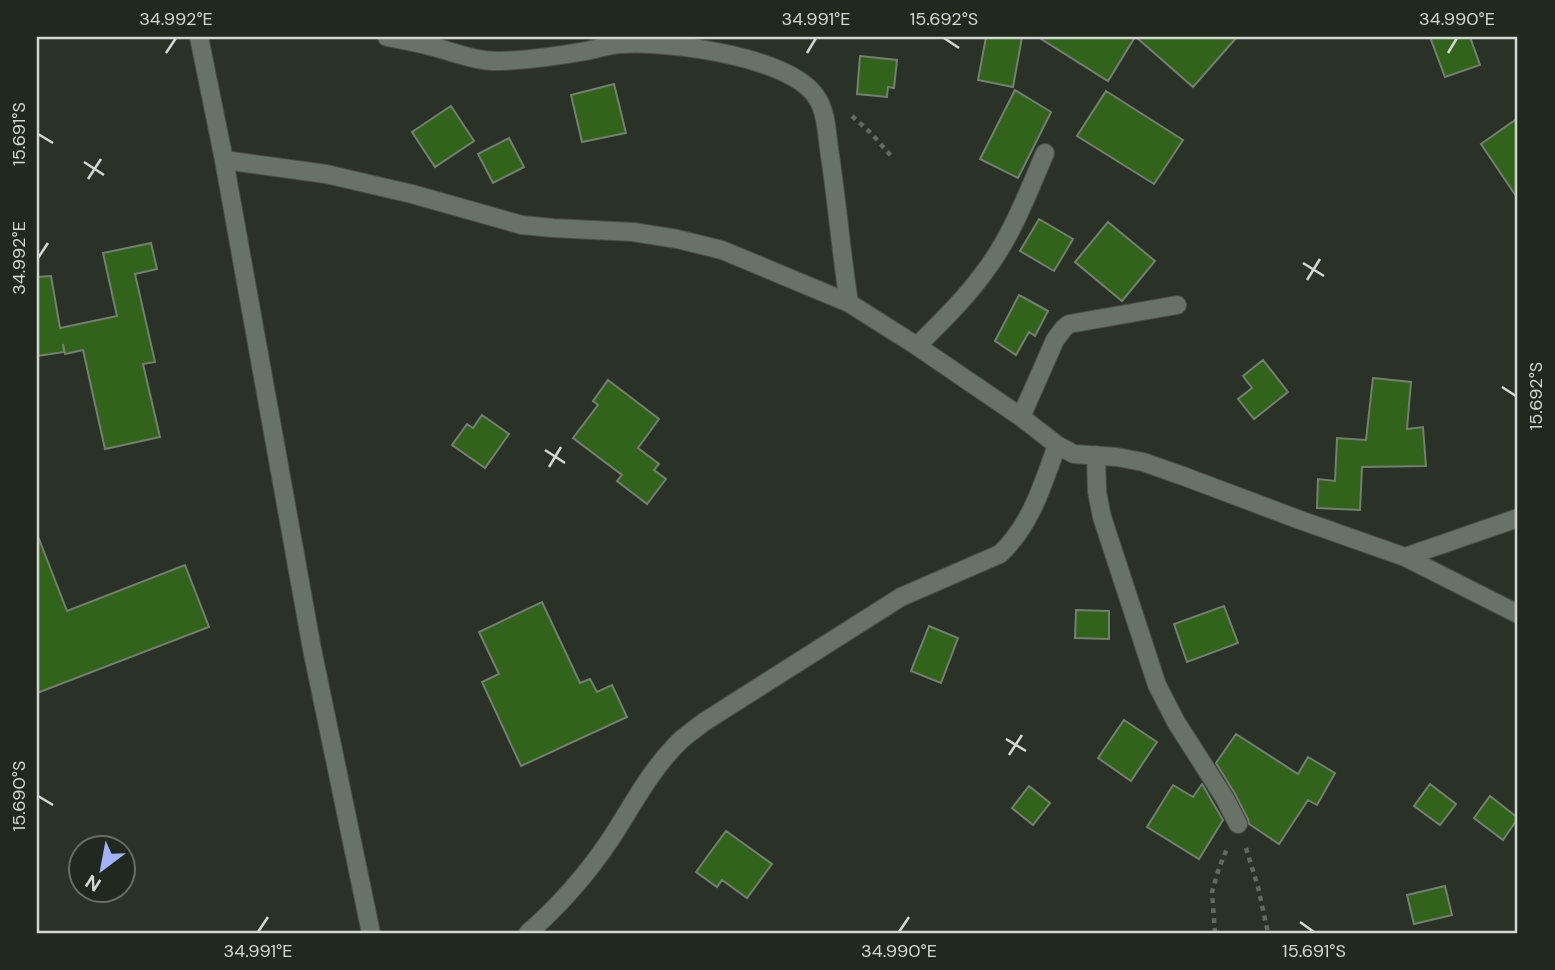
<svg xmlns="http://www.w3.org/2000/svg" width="1555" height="970" viewBox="0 0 1555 970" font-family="'DM Sans',sans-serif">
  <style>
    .building { fill: #31631b; stroke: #747e71; stroke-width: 2 }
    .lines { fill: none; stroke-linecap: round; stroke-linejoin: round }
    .minor-casing { stroke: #484f46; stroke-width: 20 }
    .secondary-casing { stroke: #484f46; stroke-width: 20 }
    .path { stroke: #626960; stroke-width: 4.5; stroke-dasharray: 5 5; stroke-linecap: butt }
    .minor { stroke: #697266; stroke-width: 18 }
    .secondary { stroke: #697266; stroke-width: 18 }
    .ticks { fill: none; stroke: #d2d8d1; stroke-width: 2.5 }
    .neatline { fill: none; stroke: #d2d8d1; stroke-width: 2.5 }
    .ticks-label { font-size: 18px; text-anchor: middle; fill: #d2d8d1 }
  </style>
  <rect width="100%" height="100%" fill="#2a3228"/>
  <path class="building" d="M986 37H1022L1013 87 978 80Z
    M1038 37H1135L1108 81Z
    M1136 37H1237L1193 87Z
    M1430 37H1470L1480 65 1445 77Z
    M860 56 897 60 894 88 888 87 887 97 857 94Z
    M614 84 626 133 582 142 571 95Z
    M1015 90 1051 112 1018 178 980 159Z
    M1106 91 1183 140 1154 184 1077 136Z
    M451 106 474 141 435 167 412 132Z
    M1518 118V199L1481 144Z
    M509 138 524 167 493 183 478 154Z
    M1039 219 1073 239 1054 271 1020 251Z
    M1108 222 1155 261 1122 301 1075 262Z
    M151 243 157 269 135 274 155 362 143 364 160 437 105 449 83 350 65 354 63 344 64 352 37 356V277L51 276 60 328 117 316 103 253Z
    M1019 295 1048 311 1035 336 1029 332 1016 355 995 341Z
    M1263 360 1288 392 1254 419 1238 399 1252 388 1243 376Z
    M1373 378 1411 382 1407 429 1423 427 1426 466 1362 467 1360 510 1317 508 1318 479 1335 481 1337 438 1366 440Z
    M608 380 659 419 638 448 659 464 654 470 666 479 647 504 617 481 622 475 573 438 598 405 593 401Z
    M482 415 509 434 485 468 452 445 467 424 473 428Z
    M39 539 67 611 185 565 209 627 37 693V540Z
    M542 602 580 683 590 679 597 692 612 685 627 717 521 766 482 682 499 674 479 632Z
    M1224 606 1238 643 1187 662 1174 624Z
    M1076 610 1109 611V639L1075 638Z
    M929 626 958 638 941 683 911 671Z
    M1124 720 1157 742 1131 781 1098 758Z
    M1236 734 1298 774 1308 757 1335 773 1317 805 1308 800 1279 844 1249 824 1248 819 1234 792 1216 763Z
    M1202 784 1223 820 1199 859 1147 827 1173 785 1193 797Z
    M1430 784 1456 804 1440 825 1414 806Z
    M1029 786 1050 803 1033 825 1012 808Z
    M1490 796 1518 818 1503 840 1474 818Z
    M726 831 772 864 747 898 722 880 717 887 696 872Z
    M1445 886 1452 915 1414 924 1407 895Z"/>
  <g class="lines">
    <g class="minor-casing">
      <path id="minor" d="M387 37C403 40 418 43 434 47 456 53 478 62 501 61 529 60 558 56 586 51 598 49 610 44 622 44 668 41 791 56 817 98 826 111 827 134 829 149 837 200 841 252 849 303
        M224 160 326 174 412 194 522 225 553 228 633 232 677 239 722 250 849 303 917 346 1021 417 1057 445 1074 454 1117 457 1143 462 1183 476 1300 520 1405 557 1518 614
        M917 346C940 323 964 300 983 274 1011 238 1027 195 1045 153
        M1021 417 1055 340 1064 328 1069 324 1177 305
        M1096 455 1097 492 1102 517 1157 685 1176 722 1224 797 1238 824
        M1405 557 1518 518
        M528 933C559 906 587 874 610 840 631 808 648 774 675 746 683 737 694 730 704 722L901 597 1000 554C1031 525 1043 484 1057 445"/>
    </g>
    <g class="secondary-casing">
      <path id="secondary" d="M199 37 224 160 312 649 371 933"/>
    </g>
    <path class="path" d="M852 116 871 133 893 158
      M1246 848 1258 887 1268 933
      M1215 933 1212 892 1219 868 1228 846"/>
    <use href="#minor" class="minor"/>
    <use href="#secondary" class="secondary"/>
  </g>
  <path class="ticks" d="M944 38 959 48M166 53 176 38M807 53 816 38M1448 53 1457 38M38 134 53 143M84 162 104 175M88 179 101 159M38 258 48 243M1303 263 1324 276M1307 280 1320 259M1502 387 1516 396M545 450 565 463M549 467 561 447M1006 739 1026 751M1009 755 1022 735M38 796 53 805M1300 922 1314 932M258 932 268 917M899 932 909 917"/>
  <rect width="1555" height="970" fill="none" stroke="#21281e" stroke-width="77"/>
  <g transform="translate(102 869) rotate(212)"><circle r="33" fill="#21281e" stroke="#686e66" stroke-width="2"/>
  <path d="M0-5L12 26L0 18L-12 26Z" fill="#a4b2fc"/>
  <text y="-10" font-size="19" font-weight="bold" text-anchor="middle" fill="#d2d8d1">N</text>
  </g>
  <rect x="38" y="38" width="1478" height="894" class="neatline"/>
  <g class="ticks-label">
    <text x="176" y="25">34.992°E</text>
    <text x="816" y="25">34.991°E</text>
    <text x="944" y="25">15.692°S</text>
    <text x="1457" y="25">34.990°E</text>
    <text transform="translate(19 134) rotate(-90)" y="6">15.691°S</text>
    <text transform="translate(19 258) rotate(-90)" y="6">34.992°E</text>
    <text transform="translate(1536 396) rotate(-90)" y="6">15.692°S</text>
    <text transform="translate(19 796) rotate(-90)" y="6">15.690°S</text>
    <text x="258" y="957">34.991°E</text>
    <text x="899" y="957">34.990°E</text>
    <text x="1314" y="957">15.691°S</text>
  </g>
</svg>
